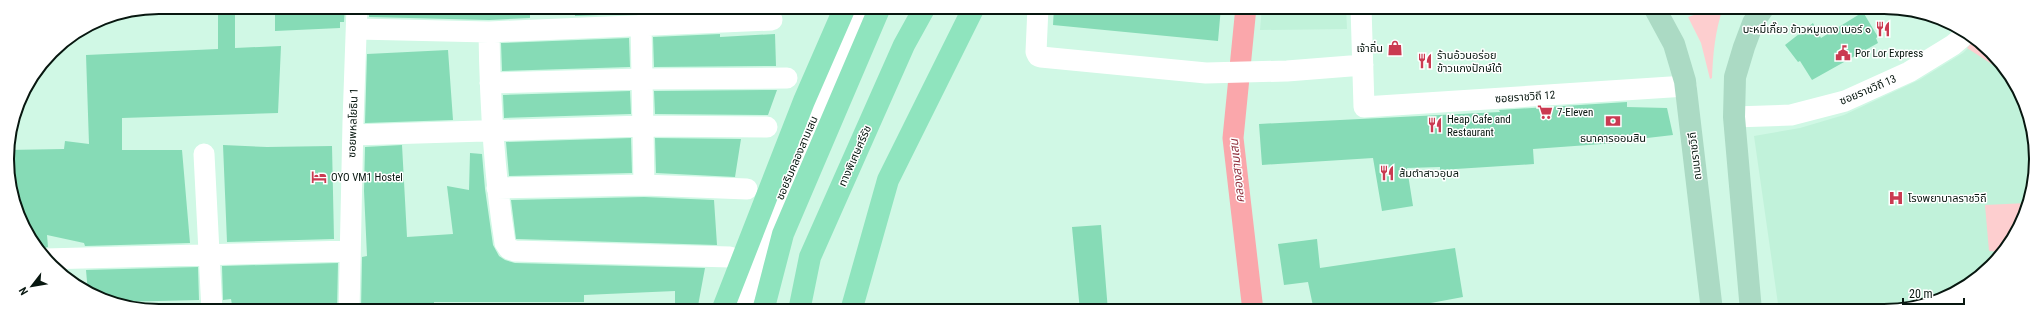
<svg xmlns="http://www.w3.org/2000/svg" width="2043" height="318" viewBox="0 0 2043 318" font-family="'Roboto Condensed','Noto Sans Thai',sans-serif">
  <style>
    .built { fill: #c1f2da }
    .green { fill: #fdcecf }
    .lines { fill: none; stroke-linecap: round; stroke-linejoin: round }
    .canal { stroke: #faa7ab; stroke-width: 21 }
    .building { fill: #86dbb6 }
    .street { stroke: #fff; stroke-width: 21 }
    .secondary { stroke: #fff; stroke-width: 22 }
    .primary { stroke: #abdac4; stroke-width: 22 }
    .highway { stroke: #8fe4be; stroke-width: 22 }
    .labels { text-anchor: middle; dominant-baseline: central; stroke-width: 3; stroke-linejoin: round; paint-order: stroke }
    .poi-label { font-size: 11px; fill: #081710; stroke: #fff; text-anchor: start }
    .street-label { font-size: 11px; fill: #081710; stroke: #fff }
    .water-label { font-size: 12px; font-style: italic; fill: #90303d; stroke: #fff }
    .rim { fill: none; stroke: #081710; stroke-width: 2 }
  </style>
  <rect width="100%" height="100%" fill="#d0f8e5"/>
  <path class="built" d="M1262 7H1346L1347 29 1260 30Z
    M1975 41 1998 59 2028 110 2036 169 2020 226 1991 267 1951 295 1894 311H1779L1754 136 1800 128 1844 115 1919 80 1963 53Z"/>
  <path class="green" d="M1717 7 1723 8C1715 31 1713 54 1712 78L1710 79 1701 43 1688 17Z
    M1974 40 1998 59 2007 74 1967 48Z
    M2027 203 2020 226 2002 252 1989 251 1985 205Z"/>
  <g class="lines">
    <path class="canal" d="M1246 7 1233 138 1253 311"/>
  </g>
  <path class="building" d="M218 7H235V48L281 46 278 113 122 118V150H182L190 243 85 246 84 243 47 235 48 247 39 249 15 208 7 150 64 149 65 141 89 144 86 55 218 49Z
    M275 7H345L344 22H340V28L275 31Z
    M369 7H530V18L489 20 369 17Z
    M575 7H720V10L575 16Z
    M1054 7H1221L1218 41 1053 25Z
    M1863 12 1878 37 1876 38 1878 43 1812 80 1800 61 1798 62 1785 45 1813 23 1821 38Z
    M720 34V37L775 34 776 66 654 67 653 37Z
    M629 38 630 67 502 71 501 43Z
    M448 50 453 120 365 123 367 54Z
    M777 90 768 115 655 114 654 91Z
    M630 91 631 114 504 118 503 95Z
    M1627 102V107L1667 108 1673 135 1630 140V142L1533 149 1534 164 1440 170V167L1407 168 1413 206 1382 211 1373 158 1262 165 1259 124 1500 112 1499 110Z
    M631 138 632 173 509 176 506 142Z
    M655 138 741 139 735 177 656 173Z
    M223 145 267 147 332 146 334 239 227 242Z
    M402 145 407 237 453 234 447 186 469 190 470 153 482 154 485 189 493 245 499 256 505 260 515 263 705 268 697 311H675V291L584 295V302H434V311H361L362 257 367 256 364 191 365 147Z
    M644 197 714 200 717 245 516 239 511 200Z
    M1101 225 1108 311H1080L1072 227Z
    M1317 239 1320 268 1455 248 1463 297 1420 305 1421 311H1314L1308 282 1284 285 1278 244Z
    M338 263 337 311H300L232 305 231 299 223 300 222 266Z
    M198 267 199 300 118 302 92 295 88 293 86 270Z"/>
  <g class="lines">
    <path class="street" d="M1038 7 1036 52 1038 56 1041 57 1206 73 1287 71 1363 65
      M1361 7 1364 107 1686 86
      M641 25 644 185
      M357 29 489 32 772 20
      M489 32C490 103 494 173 505 243L509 249 515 251 730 257
      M490 83 641 79 787 78
      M1734 117 1791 115 1845 101 1909 72 1953 45 1966 34
      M353 135 643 126 767 127
      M204 154 212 311
      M497 188 644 185 747 189
      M45 259 350 251
      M349 311 353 122 357 7"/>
    <path class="secondary" d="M739 311 783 191 861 7"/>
    <path class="primary" d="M1654 7 1674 44 1685 81 1712 311
      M1751 311 1734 117 1735 77 1744 47 1753 23 1764 7"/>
    <path class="highway" d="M722 311 804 101 845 7
      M763 311 783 234 880 7
      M799 311 810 257 904 45 925 7
      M851 311 888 180 974 7"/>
  </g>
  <defs>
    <g id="restaurant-bare" transform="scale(1.2)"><path d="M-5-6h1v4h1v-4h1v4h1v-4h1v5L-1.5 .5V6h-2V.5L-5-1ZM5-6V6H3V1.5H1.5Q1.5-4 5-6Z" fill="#ca3a51" stroke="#fff" stroke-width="2.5" paint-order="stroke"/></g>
    <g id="shop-bare" transform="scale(1.2)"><path d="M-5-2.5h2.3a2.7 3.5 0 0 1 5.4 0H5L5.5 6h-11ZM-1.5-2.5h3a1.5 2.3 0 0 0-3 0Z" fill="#ca3a51" stroke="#fff" stroke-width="2.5" paint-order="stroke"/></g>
    <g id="civic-bare" transform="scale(1.2)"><path d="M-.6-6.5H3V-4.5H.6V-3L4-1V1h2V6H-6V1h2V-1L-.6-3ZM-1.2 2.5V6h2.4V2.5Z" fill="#ca3a51" stroke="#fff" stroke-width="2.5" paint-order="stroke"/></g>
    <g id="supermarket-bare" transform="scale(1.2)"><path d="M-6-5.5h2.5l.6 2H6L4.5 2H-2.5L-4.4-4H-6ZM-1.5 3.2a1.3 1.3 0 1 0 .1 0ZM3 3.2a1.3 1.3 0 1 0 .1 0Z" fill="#ca3a51" stroke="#fff" stroke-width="2.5" paint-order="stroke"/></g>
    <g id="bank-bare" transform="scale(1.2)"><path d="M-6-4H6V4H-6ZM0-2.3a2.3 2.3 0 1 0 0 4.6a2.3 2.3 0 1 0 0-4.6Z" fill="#ca3a51" stroke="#fff" stroke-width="2.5" paint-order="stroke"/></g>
    <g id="hotel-bare" transform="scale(1.2)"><path d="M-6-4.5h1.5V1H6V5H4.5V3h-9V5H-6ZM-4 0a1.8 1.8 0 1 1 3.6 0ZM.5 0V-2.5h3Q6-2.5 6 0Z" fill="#ca3a51" stroke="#fff" stroke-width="2.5" paint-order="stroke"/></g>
    <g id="hospital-bare" transform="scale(1.2)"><path d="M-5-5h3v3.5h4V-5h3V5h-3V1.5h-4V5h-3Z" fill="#ca3a51" stroke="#fff" stroke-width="2.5" paint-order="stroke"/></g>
  </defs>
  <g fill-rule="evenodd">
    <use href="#restaurant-bare" x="1883" y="29"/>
    <use href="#shop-bare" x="1395" y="48"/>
    <use href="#civic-bare" x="1843" y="53"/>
    <use href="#restaurant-bare" x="1425" y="61"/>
    <use href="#supermarket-bare" x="1545" y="112"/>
    <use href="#bank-bare" x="1613" y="121"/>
    <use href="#restaurant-bare" x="1435" y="125"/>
    <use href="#restaurant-bare" x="1387" y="173"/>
    <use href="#hotel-bare" x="319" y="177"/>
    <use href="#hospital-bare" x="1896" y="198"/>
  </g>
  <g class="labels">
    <g class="poi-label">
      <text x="1871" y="29" text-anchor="end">บะหมี่เกี๊ยว ข้าวหมูแดง เบอร์ ๑</text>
      <text x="1383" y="48" text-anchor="end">เจ้าถิ่น</text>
      <text x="1855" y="53">Por Lor Express</text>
      <text x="1437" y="55">ร้านอ้วนอร่อย<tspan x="1437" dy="13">ข้าวแกงปักษ์ใต้</tspan></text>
      <text x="1557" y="112">7-Eleven</text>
      <text x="1447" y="119">Heap Cafe and<tspan x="1447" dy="13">Restaurant</tspan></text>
      <text x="1613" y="138" text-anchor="middle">ธนาคารออมสิน</text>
      <text x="1399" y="173">ส้มตำสาวอุบล</text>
      <text x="331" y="177">OYO VM1 Hostel</text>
      <text x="1908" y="198">โรงพยาบาลราชวิถี</text>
    </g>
    <g class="street-label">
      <text transform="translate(1868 90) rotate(-23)">ซอยราชวิถี 13</text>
      <text transform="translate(1525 97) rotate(-4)">ซอยราชวิถี 12</text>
      <text transform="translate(353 123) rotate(-88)">ซอยพหลโยธิน 1</text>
      <text transform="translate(855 156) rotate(-66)">ทางพิเศษศรีรัช</text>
      <text transform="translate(1695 156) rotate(-97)">ถนนราชวิถี</text>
      <text transform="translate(797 158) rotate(-67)">ซอยริมคลองสามเสน</text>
    </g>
    <g class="water-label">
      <text transform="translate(1237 171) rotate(-96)">คลองสามเสน</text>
    </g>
  </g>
  <path d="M0 0H2043V318H0ZM159 14H1884A145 145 0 0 1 2029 159V159A145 145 0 0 1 1884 304H159A145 145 0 0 1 14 159V159A145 145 0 0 1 159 14Z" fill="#fff" fill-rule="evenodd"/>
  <path class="rim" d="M159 14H1884A145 145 0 0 1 2029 159V159A145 145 0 0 1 1884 304H159A145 145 0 0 1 14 159V159A145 145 0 0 1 159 14Z"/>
  <g transform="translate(32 286) rotate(239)" stroke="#ffffff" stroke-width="3" paint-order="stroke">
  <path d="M0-3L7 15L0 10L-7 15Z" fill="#081710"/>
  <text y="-6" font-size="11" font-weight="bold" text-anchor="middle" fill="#081710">N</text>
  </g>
  <path d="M1903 298v6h61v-6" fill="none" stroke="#081710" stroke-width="2"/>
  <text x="1909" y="298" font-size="12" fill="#081710" stroke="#ffffff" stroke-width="3" paint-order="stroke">20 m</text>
</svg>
